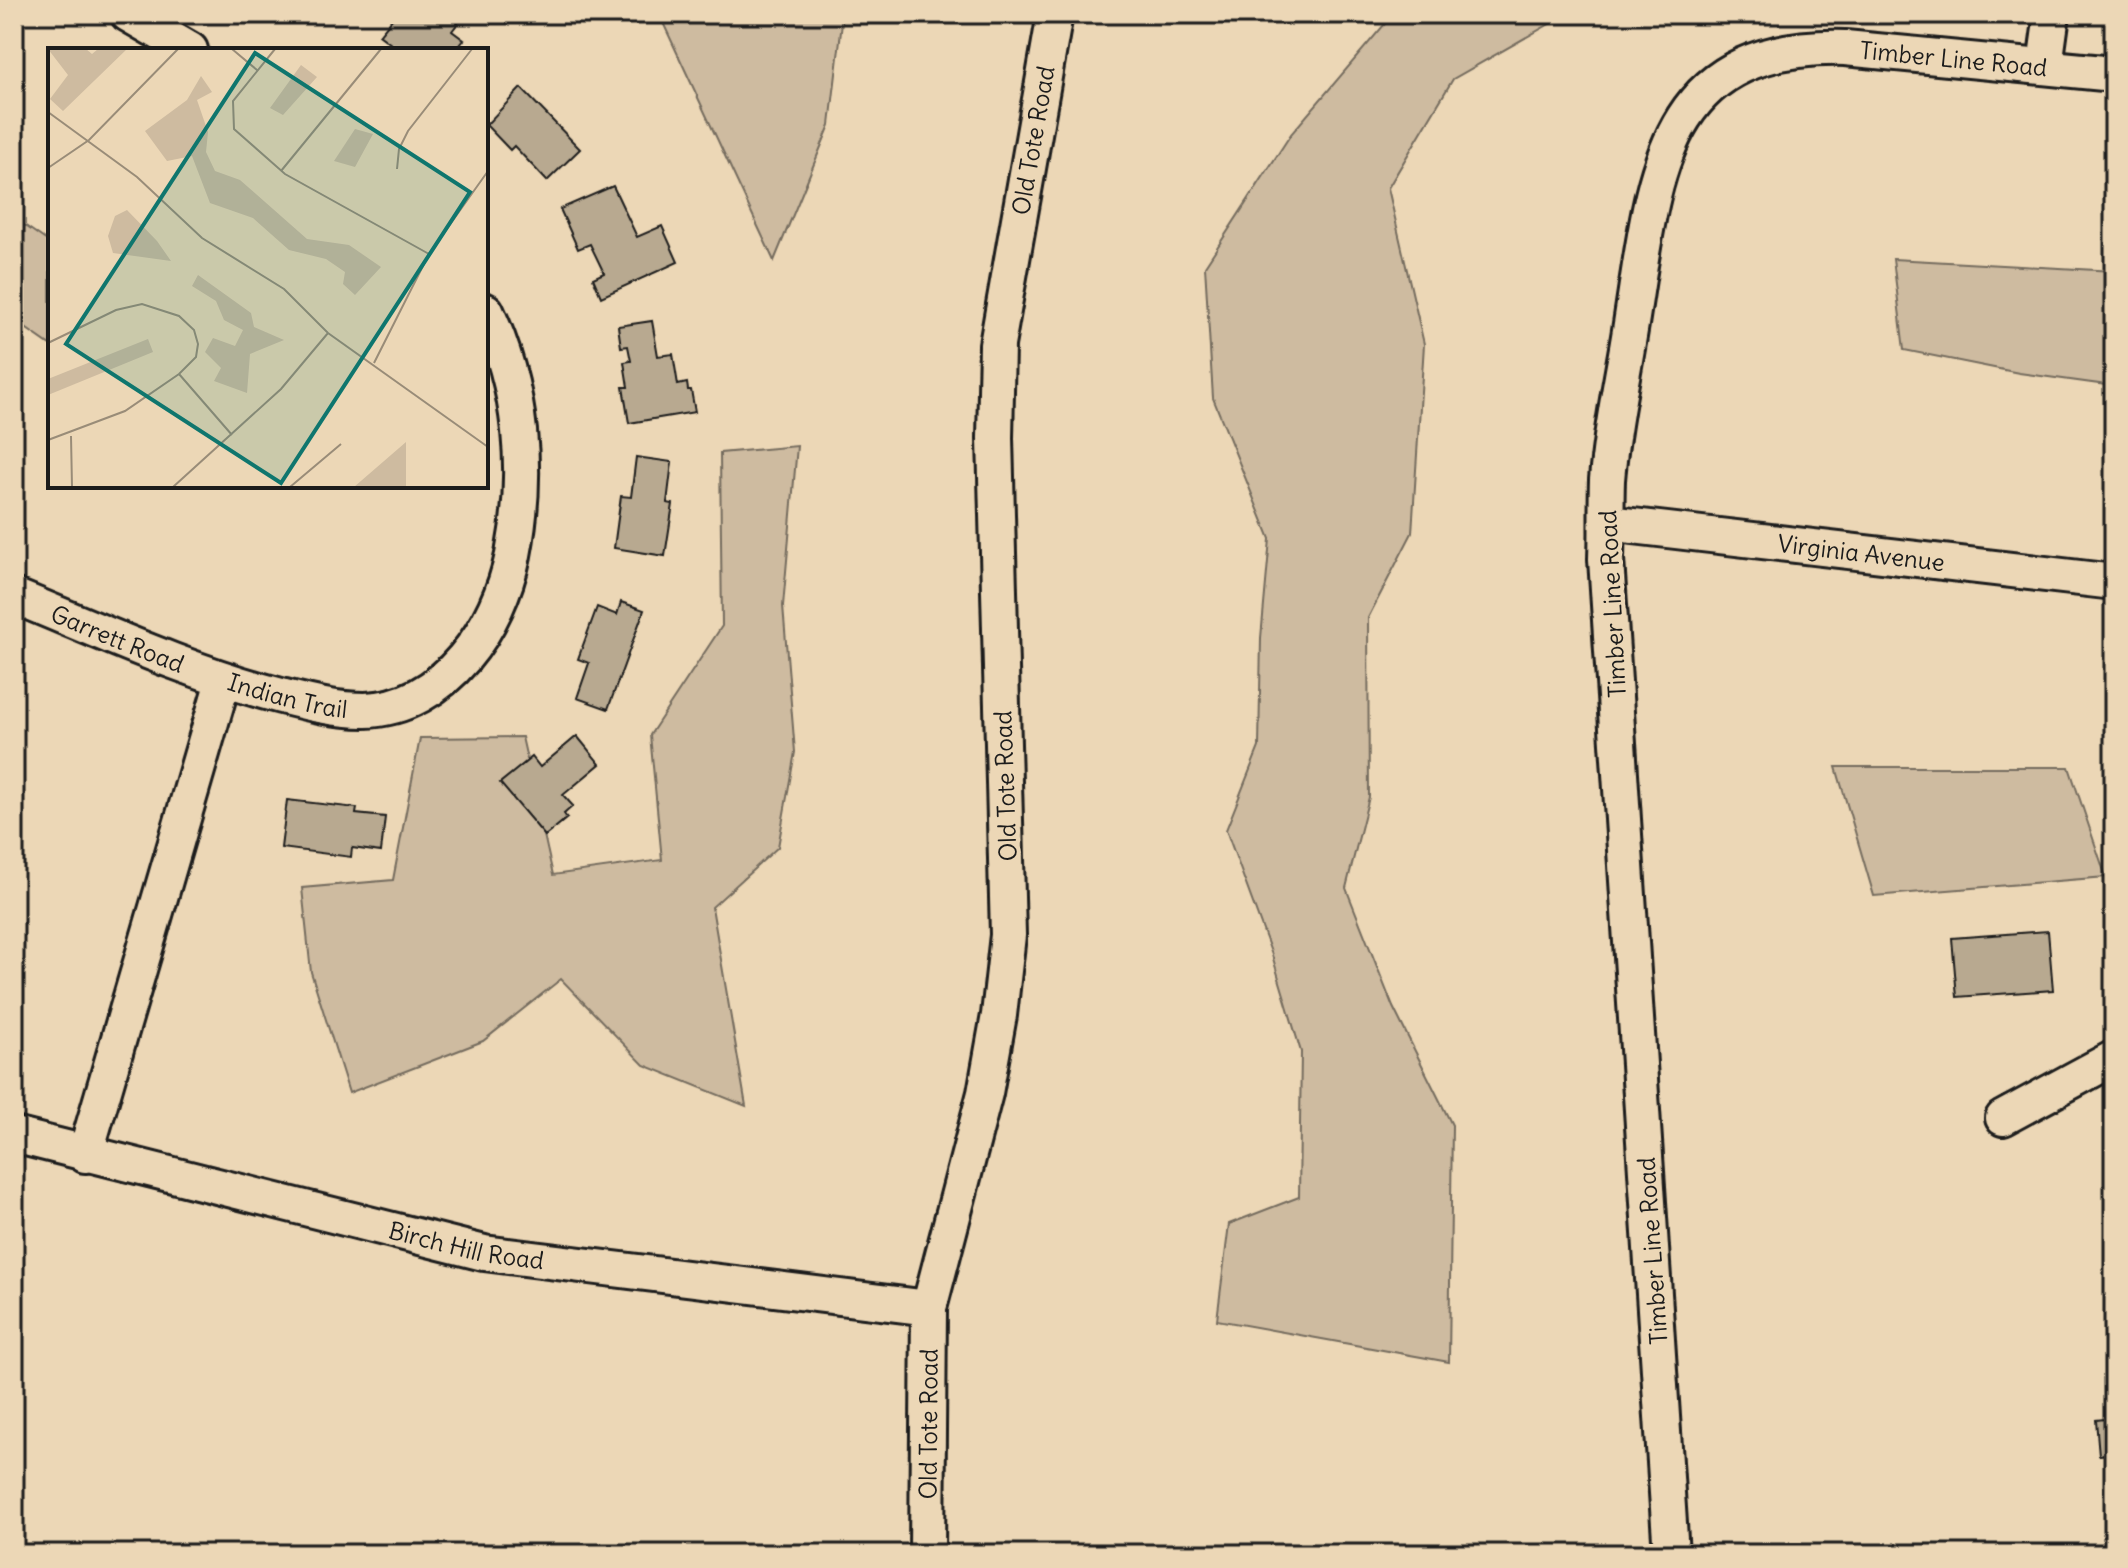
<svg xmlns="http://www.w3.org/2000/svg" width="2128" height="1568" viewBox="0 0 2128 1568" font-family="Delius,sans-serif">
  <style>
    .green { fill: #cebba0; stroke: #756c5e; stroke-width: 2 }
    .building { fill: #b8a990; stroke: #1c1c1c; stroke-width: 2 }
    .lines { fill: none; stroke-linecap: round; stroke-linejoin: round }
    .minor-casing { stroke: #1c1c1c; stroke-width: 40 }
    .minor { stroke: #ecd7b6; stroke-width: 34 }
    .labels { text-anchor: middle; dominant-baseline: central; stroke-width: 8; stroke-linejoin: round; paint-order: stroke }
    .street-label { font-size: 24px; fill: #1c1c1c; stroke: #ecd7b6 }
    .inset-road { fill: none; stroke: #998c78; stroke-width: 2 }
    .view { fill: #0f766e; fill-opacity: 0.15; stroke: #0f766e; stroke-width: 4 }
    .inset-edge { fill: none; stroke: #1c1c1c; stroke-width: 4 }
  </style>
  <rect width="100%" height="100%" fill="#ecd7b6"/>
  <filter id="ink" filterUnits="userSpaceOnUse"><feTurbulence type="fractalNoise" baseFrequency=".0125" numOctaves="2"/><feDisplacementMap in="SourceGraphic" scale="16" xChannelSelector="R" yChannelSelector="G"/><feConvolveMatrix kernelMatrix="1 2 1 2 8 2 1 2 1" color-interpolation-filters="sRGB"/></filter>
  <g filter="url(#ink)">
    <path class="green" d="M659 14H843L830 125 774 261Z
      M1387 14H1567L1453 79 1388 188 1424 344 1412 533 1368 618 1369 797 1346 888 1393 1007 1452 1125 1449 1362 1217 1320 1229 1224 1299 1197 1301 1052 1272 955 1226 830 1259 747 1261 638 1270 539 1213 398 1205 266 1291 134 1390 18Z
      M14 218 50 243V345L14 320Z
      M1893 259 2114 271V386L2019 373 1904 350Z
      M797 446 783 606 795 752 778 847 712 907 746 1106 644 1065 561 979 483 1041 349 1093 311 972 302 888 393 880 420 738 522 737 553 875 662 860 650 735 722 626 720 453Z
      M1836 767H2069L2106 877 1874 896Z"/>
    <path class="building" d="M396 14H465L452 31 464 40 456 50H399L379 35Z
      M521 88 580 149 547 181 514 146 510 150 486 125Z
      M613 186 637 237 662 226 678 262 601 297 593 278 604 273 590 244 578 249 560 209Z
      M652 321 658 356 673 354 678 385 687 383 688 390H691L695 412 629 423 623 387H628L624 362 631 361 628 346 621 347 618 326Z
      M636 457 672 462 667 503 673 504 665 556 614 548 621 496 631 497Z
      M621 602 644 610 608 709 577 698 589 663 578 659 597 607 617 615Z
      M577 736 600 764 563 795 573 806 564 814 567 818 545 836 500 783 532 757 540 767Z
      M287 800 357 808 356 814 385 817 381 852 352 848 351 857 281 848Z
      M2048 931 2053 990 1957 997 1952 938Z
      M2114 1418V1453L2099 1455 2096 1420Z"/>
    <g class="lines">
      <g class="minor-casing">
        <g id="minor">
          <path d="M128 14 190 50"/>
          <path d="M2045 65 2052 14"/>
          <path id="s1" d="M1607 523 2114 582"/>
          <path id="s2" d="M14 596C102 632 189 672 281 696 309 703 336 710 365 710 446 708 499 625 513 555 529 473 522 387 486 311"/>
          <path d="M2003 1118 2114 1058"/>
          <path id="s3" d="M14 1135 484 1253 929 1308"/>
          <path d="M85 1155 223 681"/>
          <path id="s4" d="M927 1554 929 1308 985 1093 999 1015 1008 935 995 438 997 345 1055 14"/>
          <path id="s5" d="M1671 1554 1606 559C1607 533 1606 506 1607 480 1611 428 1623 376 1631 324 1654 180 1658 43 1845 48L2114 74"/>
        </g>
      </g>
      <use href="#minor" class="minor"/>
    </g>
  </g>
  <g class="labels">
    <g class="street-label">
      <text stroke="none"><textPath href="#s5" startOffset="1742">Timber Line Road</textPath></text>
      <text stroke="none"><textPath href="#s4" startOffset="1426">Old Tote Road</textPath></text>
      <text stroke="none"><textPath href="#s1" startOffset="256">Virginia Avenue</textPath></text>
      <text transform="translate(1612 604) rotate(-93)">Timber Line Road</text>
      <text stroke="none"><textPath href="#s2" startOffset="112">Garrett Road</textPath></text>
      <text stroke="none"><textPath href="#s2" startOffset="292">Indian Trail</textPath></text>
      <text transform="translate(1005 786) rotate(-92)">Old Tote Road</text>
      <text stroke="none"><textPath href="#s3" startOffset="466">Birch Hill Road</textPath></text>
      <text transform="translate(1652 1251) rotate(-94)">Timber Line Road</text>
      <text stroke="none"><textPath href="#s4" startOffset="130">Old Tote Road</textPath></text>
    </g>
  </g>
  <g transform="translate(48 48)">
    <rect width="440" height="440" fill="#ecd7b6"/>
    <path d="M0 1H38L44 6 50 1H79L15 63 2 51 20 27ZM253 17 269 29 235 67 222 60ZM153 28 164 44 149 52 160 84 158 104 167 123 192 132 259 191 301 197 333 219 307 247 295 236 297 224 278 211 241 202 205 170 162 155 144 108 119 113 97 83 139 52ZM307 81 325 86 307 119 286 113ZM79 162 109 193 123 213 65 205 60 188 67 168ZM150 227 203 265 206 279 236 292 202 306 199 345 166 333 173 320 157 304 165 290 187 298 195 282 176 272 168 253 144 238ZM100 291 105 304 0 347V331ZM358 394V439H306Z" fill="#cebba0"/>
    <path class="inset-road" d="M184 1 209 22M227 1 185 53 186 81 237 126 381 206M0 64 89 129 154 190 236 241 280 285 440 399M0 120 41 92 130 1M349 121 351 101 360 83 424 1M233 123 333 1M0 295 68 262 94 256 131 268 146 282 150 296 148 309 131 326 77 363 0 392M326 315 381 206 440 123M131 326 184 387M23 388 24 439M125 439 233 341 280 285M242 439 293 396"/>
    <path class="view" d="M207 5 422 144 233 435 18 296Z"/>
    <rect width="440" height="440" class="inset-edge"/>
  </g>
  <rect width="2128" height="1568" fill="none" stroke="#ecd7b6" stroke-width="48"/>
  <rect x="24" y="24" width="2080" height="1520" fill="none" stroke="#1c1c1c" stroke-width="3" filter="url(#ink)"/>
</svg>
